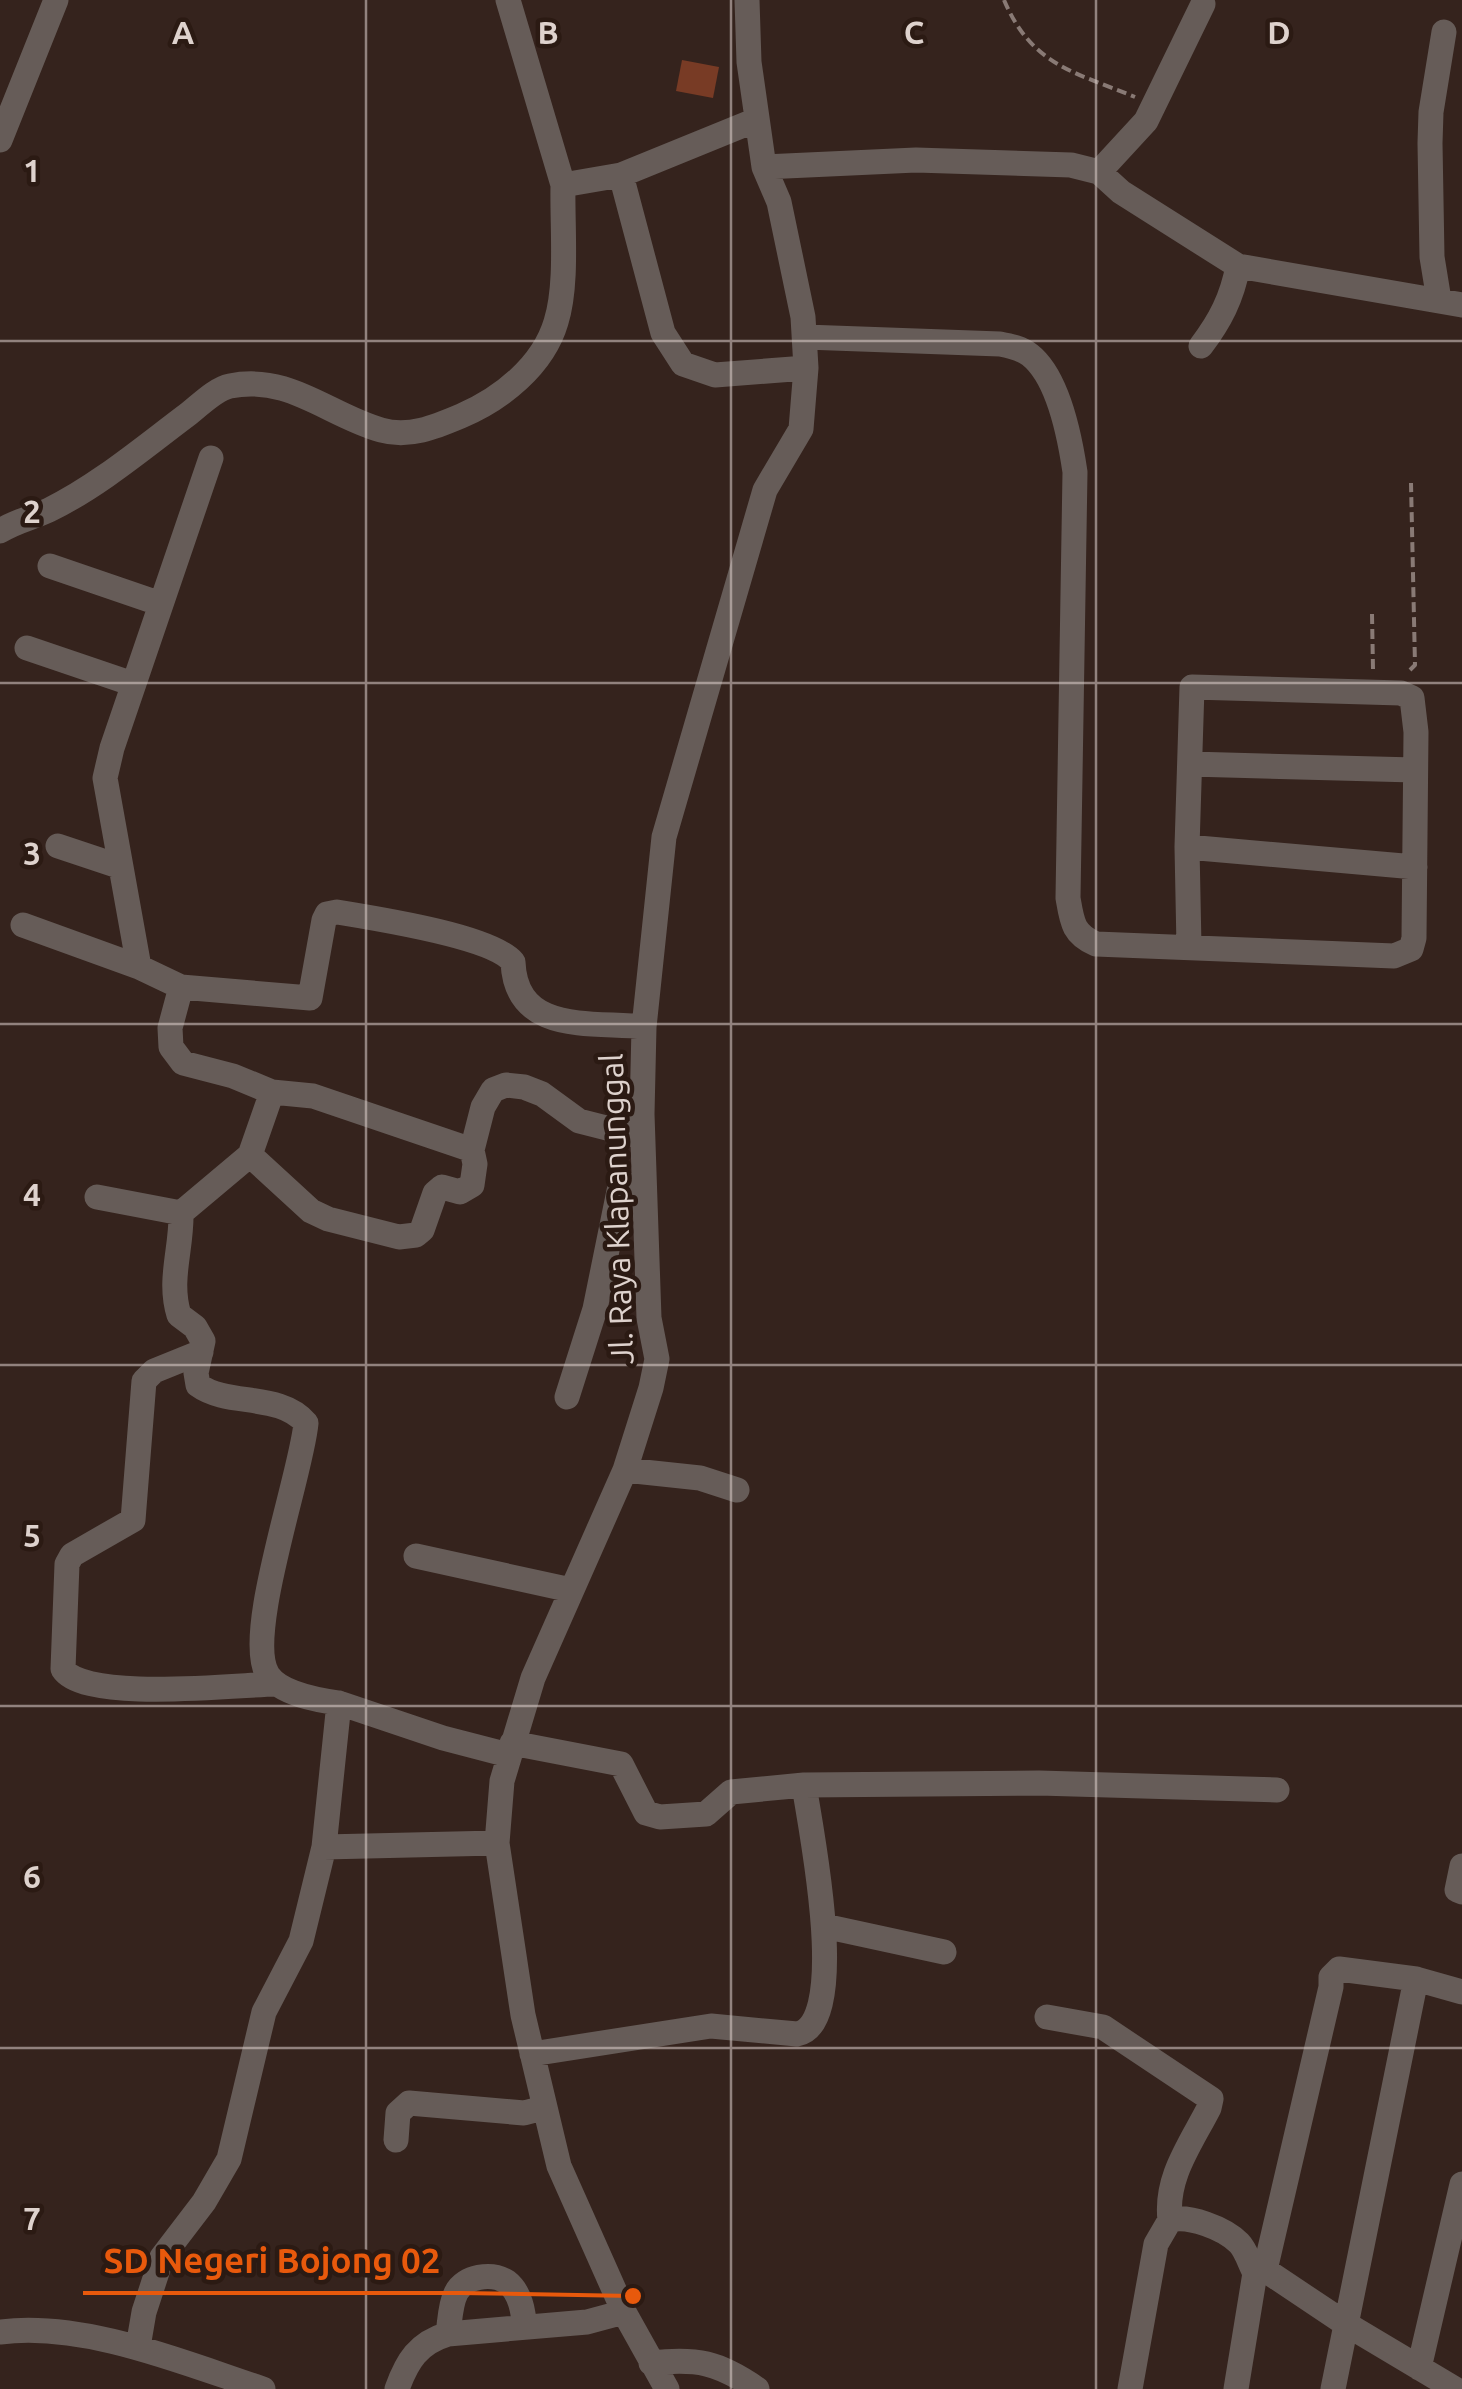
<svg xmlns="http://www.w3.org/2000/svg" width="1462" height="2389" viewBox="0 0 1462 2389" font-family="Ubuntu,sans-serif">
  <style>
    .building { fill: #783b25 }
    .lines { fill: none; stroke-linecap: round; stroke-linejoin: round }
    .path { stroke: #897a75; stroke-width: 4; stroke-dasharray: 10 5; stroke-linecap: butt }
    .minor { stroke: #665c58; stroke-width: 25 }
    .grid { fill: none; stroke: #ded2cd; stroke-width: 2.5; stroke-opacity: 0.55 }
    .labels { text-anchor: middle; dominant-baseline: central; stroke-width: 9; stroke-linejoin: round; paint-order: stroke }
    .street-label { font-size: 32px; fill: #ded2cd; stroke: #2b1a13 }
    .grid-label { font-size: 32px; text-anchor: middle; font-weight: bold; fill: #ded2cd; stroke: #2b1a13; stroke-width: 9; stroke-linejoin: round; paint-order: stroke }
    .leader { fill: none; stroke: #e8590c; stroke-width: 4 }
    .callout-dot { fill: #e8590c; stroke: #2b1a13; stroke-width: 4 }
    .callout-label { font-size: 35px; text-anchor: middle; font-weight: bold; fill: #e8590c; stroke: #2b1a13; stroke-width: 9; stroke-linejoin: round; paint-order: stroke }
  </style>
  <rect width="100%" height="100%" fill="#35231d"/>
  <path class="building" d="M682 60 719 67 713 98 676 91Z"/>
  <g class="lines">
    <path class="path" d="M1004 0C1032 66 1075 72 1135 97
      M1372 614 1373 669
      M1410 670 1415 665 1411 483"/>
    <path class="minor" d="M508 0 563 185 621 175 756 120
      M0 140 56 0
      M764 167 916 160 1071 165 1099 172 1121 192 1238 266 1462 305
      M1099 172 1146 121 1203 4
      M621 175 663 333 683 364 715 375 806 368
      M1439 300 1432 257 1430 143 1431 112 1444 32
      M805 337 1000 344C1011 346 1021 348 1030 355 1059 378 1070 438 1075 472L1068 898C1072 922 1073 934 1096 944L1394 956 1411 949 1414 938 1416 732 1412 698 1401 693 1192 687 1187 847 1189 947
      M1201 346C1220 321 1232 298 1238 266
      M211 458 112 748 105 778 139 967 181 987 310 998 324 920 327 914 337 912C373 918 492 936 513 962 516 1036 594 1021 644 1027
      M0 531C16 521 32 518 49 510 98 486 143 448 187 415 199 406 215 389 230 386 289 374 328 415 381 430 409 438 435 427 461 416 501 399 543 366 556 322 568 284 562 226 563 185
      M50 566 161 604
      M27 648 133 684
      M1190 764 1415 770
      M58 846 121 867
      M1187 847 1415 867
      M23 925 139 967
      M181 987 170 1028 171 1047 183 1063 233 1076 272 1092 313 1096 472 1150
      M250 1155 311 1211 328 1219 399 1237 416 1235 422 1230 435 1193 442 1187 460 1192 472 1185 475 1164 472 1150 483 1107 493 1090 506 1085 524 1087 542 1094 579 1121 642 1137
      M97 1197 181 1213C182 1248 168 1280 179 1315L195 1327 203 1341 196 1373 198 1385C228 1407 280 1392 306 1423 302 1473 243 1637 268 1675 281 1694 318 1700 339 1703
      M181 1213 250 1155 272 1092
      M201 1352 154 1371 144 1381 133 1520 72 1555 67 1564 63 1669C84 1702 236 1685 275 1684
      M567 1397 595 1309 619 1191 622 1187 637 1184 644 1195
      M625 1470 700 1478 737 1490
      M416 1556 571 1590
      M512 1743 621 1764 646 1813 660 1817 706 1814 731 1792 804 1785 1039 1783 1277 1790
      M324 1847 497 1843
      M1462 1866 1457 1890 1462 1892
      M824 1926 944 1952
      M1047 2017 1103 2027 1211 2099 1209 2108C1190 2145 1165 2178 1170 2220
      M532 2054 711 2026 797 2034C851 2024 810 1826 804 1785
      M396 2140 398 2113 409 2103 524 2113 543 2108
      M1265 2270 1331 1987V1977L1339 1969 1416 1979
      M0 2332C84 2321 184 2363 263 2389
      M448 2334C450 2321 450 2305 456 2293 464 2276 492 2272 507 2282 520 2292 524 2312 524 2327
      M138 2347 144 2312 162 2257 204 2202 229 2159 264 2012 301 1941 324 1847 339 1703 443 1738 508 1755
      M651 2363C697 2358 718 2362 757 2389
      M1419 2368 1462 2184
      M397 2389C407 2361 418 2343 448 2334L587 2322 624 2312
      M667 2389 624 2312 559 2166 523 2015 497 1843 502 1781 533 1678 625 1470 651 1388 657 1359 649 1318 642 1114 644 1027 664 837 765 490 801 429 806 368 803 317 779 202 764 167 749 62 747 0
      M1130 2389 1156 2244 1170 2220C1189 2215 1224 2228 1239 2243 1246 2250 1250 2264 1255 2273
      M1236 2389 1255 2273 1265 2270 1346 2324 1455 2389
      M1333 2389 1416 1979 1462 1992"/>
  </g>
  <path class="grid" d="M366 0V2389M731 0V2389M1096 0V2389M0 341H1462M0 683H1462M0 1024H1462M0 1365H1462M0 1706H1462M0 2048H1462"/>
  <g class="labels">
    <g class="street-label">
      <text transform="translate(616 1209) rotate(-92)">Jl. Raya Klapanunggal</text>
    </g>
  </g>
  <g class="grid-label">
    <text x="183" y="44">A</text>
    <text x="548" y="44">B</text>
    <text x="914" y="44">C</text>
    <text x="1279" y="44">D</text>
    <text x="32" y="182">1</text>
    <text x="32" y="523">2</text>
    <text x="32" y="865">3</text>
    <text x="32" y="1206">4</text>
    <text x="32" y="1547">5</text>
    <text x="32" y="1888">6</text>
    <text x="32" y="2230">7</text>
  </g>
  <path class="leader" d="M633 2296L460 2293H83"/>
  <circle class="callout-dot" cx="633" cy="2296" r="10"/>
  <g class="callout-label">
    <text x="272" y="2273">SD Negeri Bojong 02</text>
  </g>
</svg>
